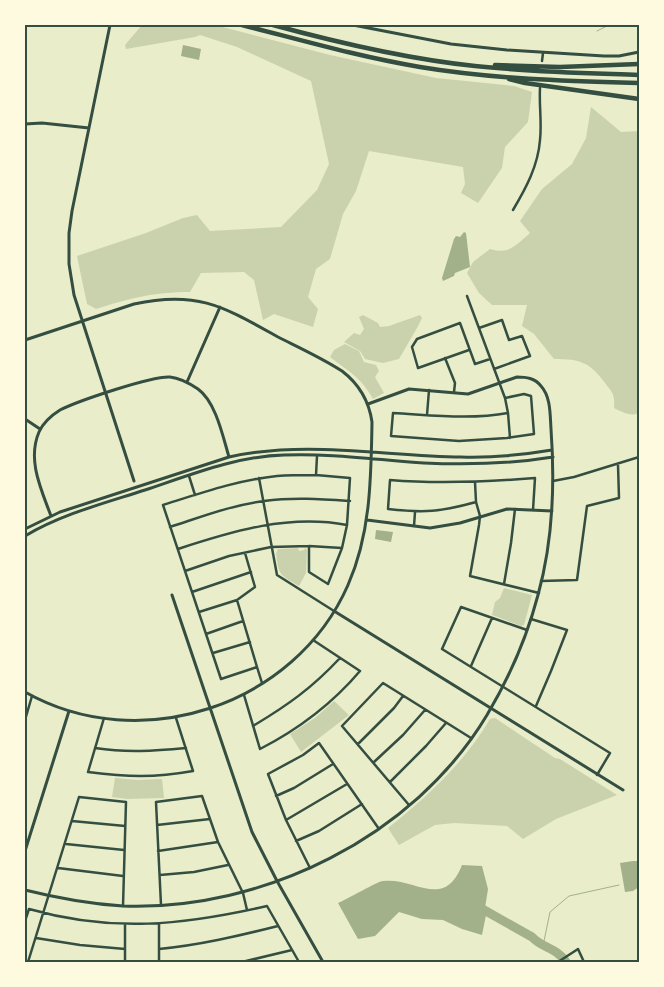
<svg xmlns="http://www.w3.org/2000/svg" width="664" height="987" viewBox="0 0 664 987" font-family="Lora,serif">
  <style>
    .green { fill: #cad2ad }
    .water { fill: #a3b18a }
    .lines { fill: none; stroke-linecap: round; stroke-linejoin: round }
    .stream { stroke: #a3b18a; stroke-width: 1 }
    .river { stroke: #a3b18a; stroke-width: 9 }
    .minor { stroke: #344e41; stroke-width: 2.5 }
    .tertiary { stroke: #344e41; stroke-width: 3 }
    .motorway { stroke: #344e41; stroke-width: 4.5 }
    .neatline { fill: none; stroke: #344e41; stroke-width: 2 }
  </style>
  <rect width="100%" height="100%" fill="#e9edc9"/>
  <path class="green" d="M142 25H215L330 55 436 78 514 86 532 92 528 122 505 147 502 168 478 203 461 193 465 184 463 167 369 151 356 191 343 214 330 259 316 269 308 297 318 309 313 327 274 314 263 320 254 280 244 272 201 273 190 292C154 292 131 298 96 309L87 304 77 256 146 233 183 218 197 215 210 231 281 227 317 190 329 164 311 81 237 47 200 35 195 37 126 49 125 45Z
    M591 107 621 132 639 131V413C631 417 622 412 614 408 615 395 613 393 605 383 590 362 580 359 554 359L534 334 522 326 527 305H492L479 293 467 273 473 262 490 249C509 255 516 245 530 233L520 221 542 189 572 164 586 138Z
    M363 315 378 323 380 327 389 326 420 315 422 318 417 328 399 359 383 363 365 359 360 351 344 342 354 333 360 335 364 329 359 317Z
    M345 344 359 351 364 362 376 365 379 371 375 377 384 393 373 399C361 377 348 371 330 357L334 350Z
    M298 548 299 551 304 550 305 548 307 550 306 573 299 586C279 574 279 576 276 553L278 549Z
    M504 588 532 595 524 625 521 626 492 615 495 602 500 598Z
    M334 701 349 715 301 752 290 734 315 718Z
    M495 718 555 758 560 759 617 795 556 819 523 839 507 826 454 823 435 825 399 845 388 828C427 797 465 762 490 719Z
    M115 778 137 780 162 779 164 798 127 799 112 797Z"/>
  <path class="water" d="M183 45 201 49 199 60 181 56Z
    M464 232 466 233 470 267 455 273 454 276 443 281 442 278 454 239 456 236 460 237Z
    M376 530 393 532 391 542 375 539Z
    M633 861H639V881L637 883 639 887 633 891 625 892 620 863Z
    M462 865 482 866 488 889 485 908 487 910 482 935 462 929 443 920 422 919 399 912 375 936 358 939 338 903C346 900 378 881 383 881 415 877 444 911 462 865Z"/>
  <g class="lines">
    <path class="stream" d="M597 31 609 25
      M543 946 550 912 569 896 619 885"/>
    <path class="river" d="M477 906 532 937C542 948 557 948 566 962"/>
    <path class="minor" d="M542 61 543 53
      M513 210C526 188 538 166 540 140 542 123 539 106 540 88
      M467 296 505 398 524 394 531 396 534 434 507 438 459 441 391 436 393 413C431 415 470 420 508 413L505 398
      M479 328 502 320 509 340 522 336 530 356 494 369
      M469 350 418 368 412 347 417 339 460 323 475 364 490 359
      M445 358 455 383 454 392
      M508 413 510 438
      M427 415 429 390
      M189 476 195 495
      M259 478 277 575 334 611
      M553 481 574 477 639 457
      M475 482 476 502 480 516 479 525 470 576 539 593
      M476 502C440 512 424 513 388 509L390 480C438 484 486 482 535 478L533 510
      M414 526 415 512
      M170 527C201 517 232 505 264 501 293 497 321 499 350 501
      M309 546 342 548
      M178 549C233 531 288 514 347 525
      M245 553 255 587 237 600 257 667
      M185 571 229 556 271 547 309 546V572L328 584 342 548 347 525 350 478 316 475
      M541 581 577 580 587 506 619 498 618 465
      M504 584 511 543 515 509
      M192 592 251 572
      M199 612 237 600
      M531 619 567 630 551 671 536 706
      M527 630 461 607 442 649 610 753 597 775
      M206 634 243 621
      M213 653 250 642
      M471 666 492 618
      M262 683 257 667 221 679 163 505C201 493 238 480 277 476 290 475 303 475 316 475L317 456
      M244 695 260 749C299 729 332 704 360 671L313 640
      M104 718 88 772C127 777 154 778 193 771L176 718
      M25 720 32 696
      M253 726C288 705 312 688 340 658
      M358 744 394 708 403 696
      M95 748C127 753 154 751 186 748
      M374 762 403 735 425 710
      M390 782 426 746 446 723
      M276 796 294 788 333 764
      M409 805 342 726 383 683 471 738
      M286 820 347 784
      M72 821 125 826
      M157 825 210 819
      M296 841 319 831 362 804
      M66 844 124 850
      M158 851 218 842
      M58 868 123 876
      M310 868 286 820 268 774 303 755 319 743 379 829
      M160 875 194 872 228 865
      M161 905 156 802 202 796 218 842 243 893 247 910
      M25 921 29 909C113 933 183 925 267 906L299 962
      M159 924V962
      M36 938 80 945 125 949
      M159 949C200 945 238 936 278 926
      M28 962 79 797 126 802 123 906
      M125 962V924
      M242 962 292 950
      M558 962 578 949 584 962"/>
    <path class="tertiary" d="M110 25 72 211 69 233V264L74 295 134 481
      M353 25 451 44 507 50 604 56H619L639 52
      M25 124 42 123 89 128
      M25 340 134 304C198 290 224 307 278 337 300 348 322 358 342 371 359 384 369 401 372 422 371 477 371 533 348 585 295 706 140 757 25 692
      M187 382 220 307
      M25 419 40 429
      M51 516C41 489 27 460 39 432 43 423 52 415 60 410 78 401 151 376 170 377 180 378 189 383 198 389 216 402 223 437 229 457
      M367 520 430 528 460 523 507 509 552 511
      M25 529 60 512 229 457C305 440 384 456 461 457 492 458 522 455 552 450
      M25 536C62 514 105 503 145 490 190 475 237 456 284 455 331 453 378 460 424 463 468 465 510 464 553 457
      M172 595 252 832 277 881 323 962
      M334 611 623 790
      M25 851 69 711
      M25 890C57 898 90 904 123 906 263 911 414 837 487 715 509 678 527 637 538 595 553 541 555 484 551 429 550 415 551 397 541 386 535 378 526 377 517 377L468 394 409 389 368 404"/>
    <path class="motorway" d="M242 25C301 40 360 57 420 67 492 79 566 81 639 83
      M273 25C339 43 407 59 475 66 530 72 584 73 639 75
      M495 65 560 67 639 64
      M509 79 525 83 639 99"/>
  </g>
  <rect width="664" height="987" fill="none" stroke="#fefae0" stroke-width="52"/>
  <rect x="26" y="26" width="612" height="935" class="neatline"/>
</svg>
